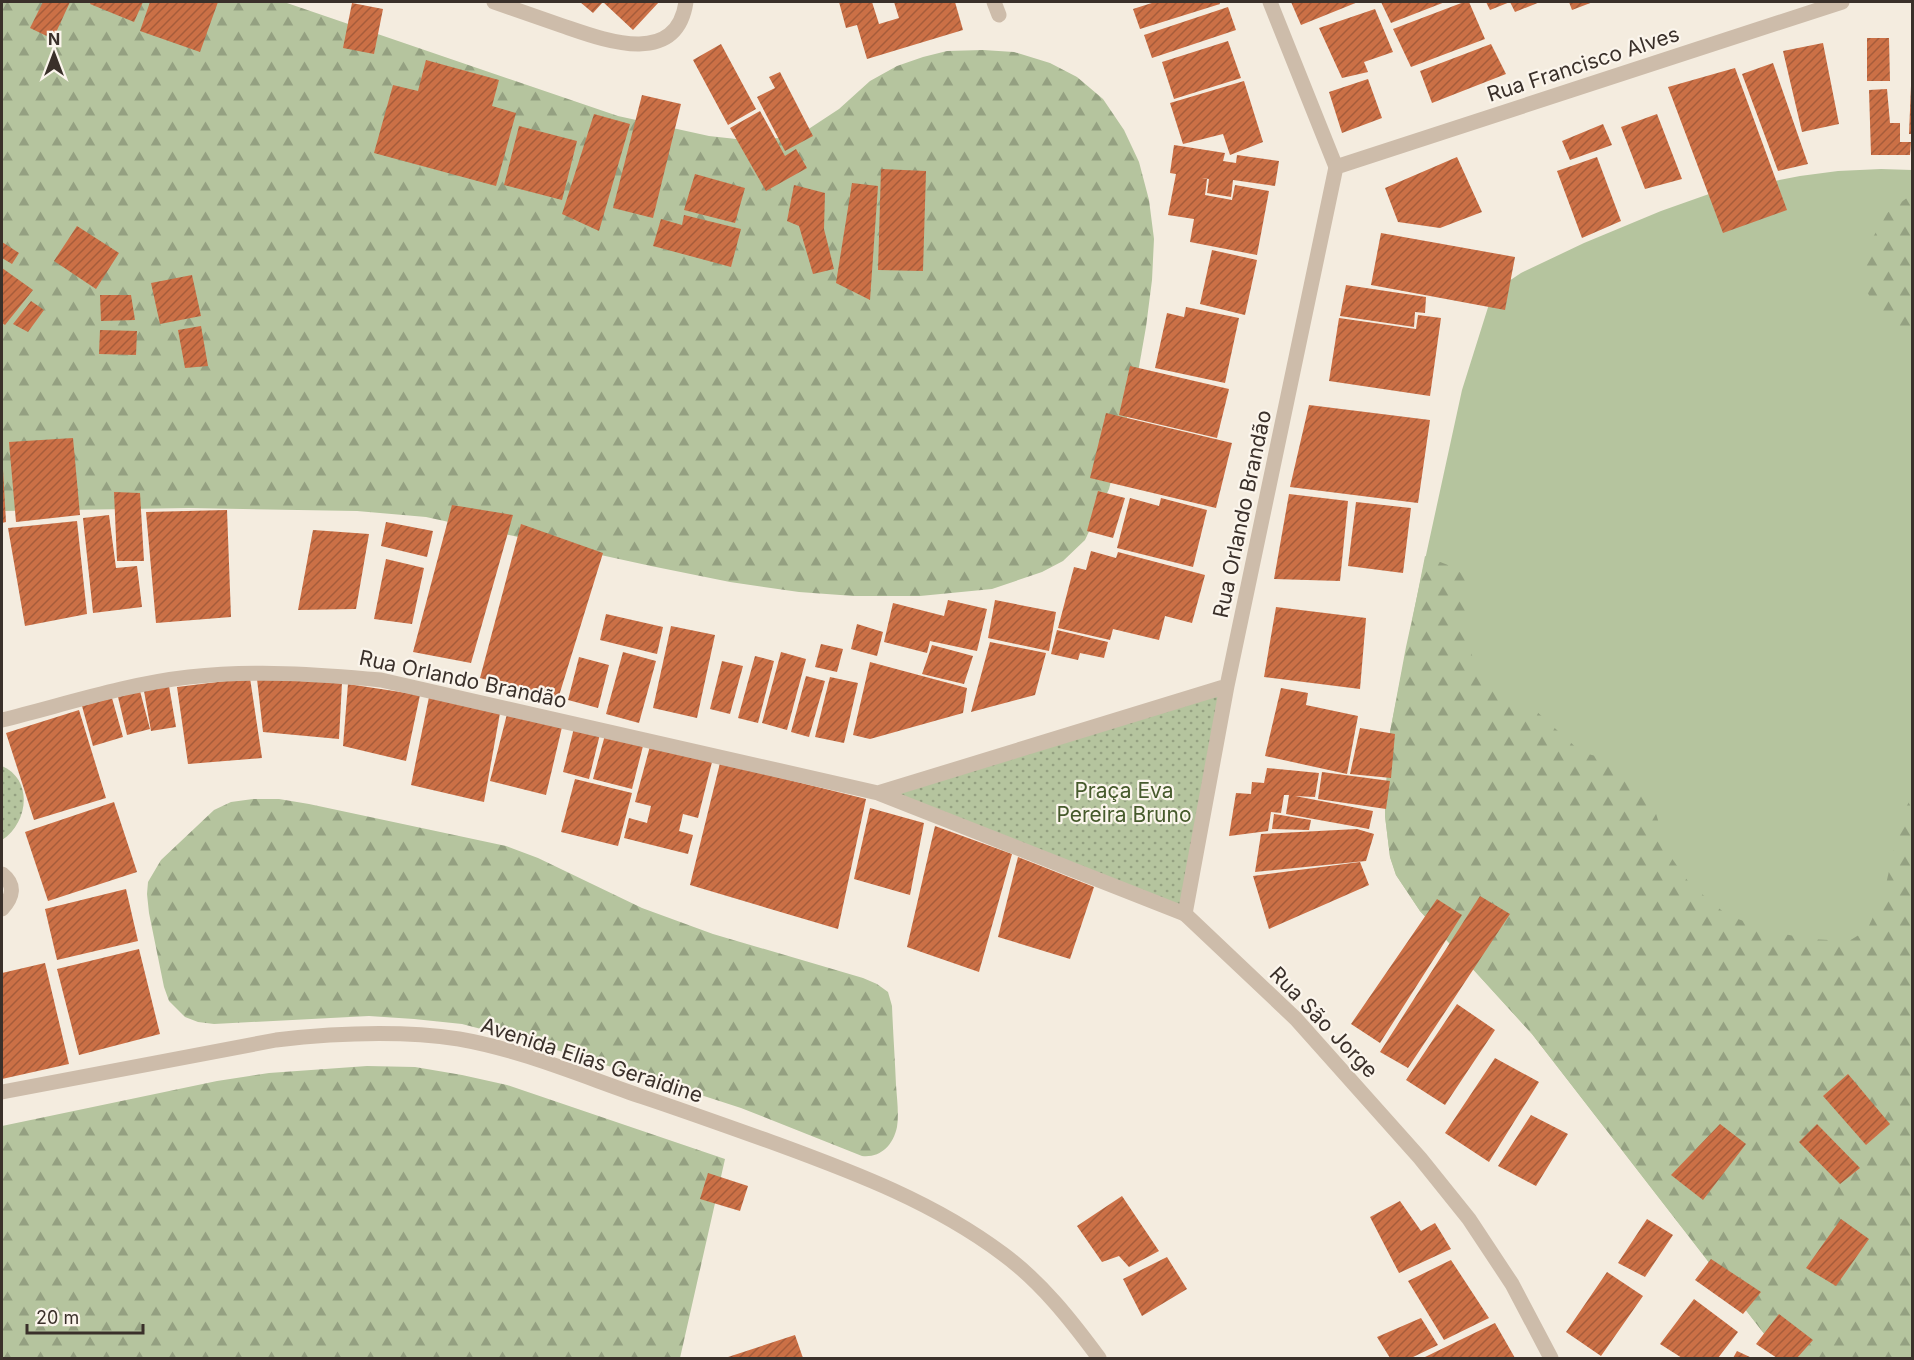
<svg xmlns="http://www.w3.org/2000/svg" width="1914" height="1360" viewBox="0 0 1914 1360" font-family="Inter,sans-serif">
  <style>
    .grass { fill: #b5c49e }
    .forest { fill: url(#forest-firs) }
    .park { fill: url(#park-dots) }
    .building { fill: url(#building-hatch) }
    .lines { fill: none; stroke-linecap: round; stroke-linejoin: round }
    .minor { stroke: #cdbcaa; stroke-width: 15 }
    .tertiary { stroke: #cdbcaa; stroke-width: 15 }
    .labels { text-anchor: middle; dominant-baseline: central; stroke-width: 4.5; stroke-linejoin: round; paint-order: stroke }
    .street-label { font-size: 21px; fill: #3a302a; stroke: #fbf5ec }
    .park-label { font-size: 21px; fill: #465a2c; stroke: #fbf5ec }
  </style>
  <defs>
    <pattern id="forest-firs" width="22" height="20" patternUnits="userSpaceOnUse" patternTransform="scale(1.5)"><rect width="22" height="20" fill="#b5c49e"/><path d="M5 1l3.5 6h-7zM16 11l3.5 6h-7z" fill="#94a081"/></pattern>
    <pattern id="park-dots" width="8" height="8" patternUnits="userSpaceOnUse" patternTransform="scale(1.5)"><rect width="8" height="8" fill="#b5c49e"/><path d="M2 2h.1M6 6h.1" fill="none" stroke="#94a081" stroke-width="1.8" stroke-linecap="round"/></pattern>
    <pattern id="building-hatch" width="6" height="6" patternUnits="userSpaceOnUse" patternTransform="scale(1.5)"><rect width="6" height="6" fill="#cb7046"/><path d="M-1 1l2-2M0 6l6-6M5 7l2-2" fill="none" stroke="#a65c3b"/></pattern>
  </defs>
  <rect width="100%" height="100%" fill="#f4ecdf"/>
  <path class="grass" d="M1881 169 1912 170V1358H1783L1532 1034 1420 911 1396 875 1390 857 1385 816 1390 732 1406 647 1462 390 1490 301 1500 287 1521 273 1584 243 1661 211 1709 194 1800 176 1838 171Z"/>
  <path class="forest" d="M2 2H284L618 116 709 136 736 139 782 138 801 134 839 109 870 81 897 66 923 57 947 51 983 50 1014 52 1050 63 1077 77 1103 99 1124 130 1139 162 1149 200 1154 239 1152 280 1146 327 1137 378 1109 489 1085 540 1063 561 1042 572 992 589 920 596H854L799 592 730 582 651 566 426 517 357 511 189 508 2 511Z
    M1912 194V334L1877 313 1867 291 1865 266 1872 239 1887 213Z
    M1425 556 1453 567 1470 580V605L1462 626 1475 664 1488 686 1535 710 1581 752 1614 761 1650 794 1668 853 1690 884 1727 915 1774 932 1809 939 1849 941 1867 930 1884 893 1902 814 1912 797V1358H1783L1532 1034 1420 911 1396 875 1390 857 1385 816V797L1390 732Z
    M253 799H279L309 804 506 846 538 858 642 908 713 934 863 978 877 984 888 992 892 1006C893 1033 895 1059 896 1085 897 1099 899 1114 897 1127 893 1146 880 1158 862 1156L741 1108 670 1085 524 1040 462 1024 414 1019 369 1016 214 1024 198 1022 185 1017 169 1001 164 987 149 913 147 894 148 882 161 860 214 810 231 802Z
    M367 1066 415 1067 462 1075 507 1085 725 1159 680 1358H2V1126L217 1081 269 1073Z"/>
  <path class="park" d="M1227 686 1185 914 878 793Z
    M2 766C34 780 28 823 2 840Z"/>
  <path class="building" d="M43 2H70L53 39 30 28Z
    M91 2H143L134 22 90 4Z
    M150 2H218L200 52 140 31Z
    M580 2H659L633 30 603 2 593 13Z
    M839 2H872L879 24 899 18 894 2H955L963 30 867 59 857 25 846 28Z
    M1155 2H1219L1220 4 1140 29 1133 9Z
    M1291 2H1358L1301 25Z
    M1381 2H1445L1391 23Z
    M1464 2H1469L1485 39 1411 67 1393 29Z
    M1486 2H1540L1515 12 1510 2 1490 10Z
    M1569 2H1593L1572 10Z
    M352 3 383 9 374 54 343 48Z
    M1228 7 1236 30 1152 58 1144 35Z
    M1375 9 1393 52 1364 62 1368 72 1342 78 1319 28Z
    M1867 38H1889L1890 81H1867Z
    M1228 41 1241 78 1174 99 1162 62Z
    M1823 43 1839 124 1802 132 1783 51Z
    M721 44 756 109 728 125 693 60Z
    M1491 44 1506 74 1432 103 1420 71Z
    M426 60 499 80 492 106 516 113 496 186 374 153 393 85 418 91Z
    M1773 63 1808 164 1778 171 1742 74Z
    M1735 68 1787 210 1723 233 1668 87Z
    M780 72 813 136 785 151 757 97 775 88 769 77Z
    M1368 79 1382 118 1342 133 1329 92Z
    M1244 81 1263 142 1230 155 1223 134 1183 144 1170 103Z
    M1911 86H1912V134H1909Z
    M1887 89 1890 123H1900V142H1911L1910 155H1871L1869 90Z
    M642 95 681 104 653 218 613 208Z
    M760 111 785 156 796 149 807 168 766 191 730 128Z
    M594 114 630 124 599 231 562 214Z
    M1657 114 1682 179 1645 189 1621 127Z
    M1603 124 1612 145 1570 160 1562 141Z
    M519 126 577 141 562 200 504 185Z
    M1174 145 1225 153 1223 161 1236 163 1237 155 1279 161 1275 186 1233 180 1231 197 1207 193 1209 179 1202 178 1207 179 1205 195 1232 200 1235 185 1269 191 1257 255 1190 242 1194 219 1168 215 1176 174 1170 173Z
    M1457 157 1482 212 1440 228 1398 222 1385 188Z
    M1597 157 1621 221 1582 238 1557 171Z
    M881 169 926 171 923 271 878 270Z
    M695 174 745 188 735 223 684 210Z
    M852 183 878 186 870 300 836 283Z
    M794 185 825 193 824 229 834 269 813 274 799 226 787 221Z
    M684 215 741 229 731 267 653 246 661 219 682 225Z
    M77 226 119 253 96 289 54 261Z
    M1381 233 1515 257 1505 310 1371 285Z
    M2 242 19 253 12 264 2 258Z
    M1212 250 1257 260 1245 315 1200 304Z
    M2 268 33 290 5 325 2 323Z
    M192 275 201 316 160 324 151 283Z
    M1346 285 1426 297 1425 313 1415 312 1414 327 1340 316Z
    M100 295H131L135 320 101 321Z
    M31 301 44 310 28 332 13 324Z
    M1186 307 1239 318 1225 383 1155 368 1167 313 1184 317Z
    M1418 315 1441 318 1430 396 1329 381 1339 318 1416 329Z
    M201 326 208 366 185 368 178 330Z
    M100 330 137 331 136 355 99 354Z
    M1130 366 1229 389 1217 438 1119 415Z
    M1309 405 1430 420 1418 503 1290 487Z
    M1106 413 1232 443 1216 508 1090 478Z
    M73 438 80 515 16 522 9 442Z
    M2 469H3L6 522 2 523Z
    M1098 491 1125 498 1113 538 1087 531Z
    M114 492 140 493 144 561H117Z
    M1289 494 1348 501 1340 581 1274 579Z
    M1130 498 1159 506 1161 498 1207 510 1193 567 1117 548Z
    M1356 502 1411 508 1403 573 1348 566Z
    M452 505 513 515 471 663 413 652Z
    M227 510 231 617 156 623 146 512Z
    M109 515 116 568 137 566 142 607 93 613 83 518Z
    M77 521 87 614 25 626 8 528Z
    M386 522 433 531 427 557 381 546Z
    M521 524 603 553 558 699 480 678Z
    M313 530 369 534 356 609 298 610Z
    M1091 551 1116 558 1118 552 1205 575 1192 623 1165 616 1159 640 1113 629 1110 640 1058 628 1074 567 1086 570Z
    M386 559 424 568 412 624 374 619Z
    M948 600 987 609 977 651 930 641 927 653 884 642 893 603 944 616Z
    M995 600 1056 612 1049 651 988 638Z
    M1276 607 1366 618 1360 689 1264 677Z
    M606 614 663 627 657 654 600 640Z
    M857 624 883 632 877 656 851 649Z
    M671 626 715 635 697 718 653 708Z
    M1057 630 1108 642 1104 658 1080 653 1078 660 1051 654Z
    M990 642 1046 653 1035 695 971 712Z
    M821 644 843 649 837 672 815 667Z
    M932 645 973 656 964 684 922 674Z
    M623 652 656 661 639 723 606 714Z
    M781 652 806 659 787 730 762 723Z
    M755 656 774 661 758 723 738 718Z
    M579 657 609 665 598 708 568 700Z
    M722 661 743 666 730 714 710 709Z
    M870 662 967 688 963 713 870 739 853 735Z
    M806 676 825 681 809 737 791 732Z
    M830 677 858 683 844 743 815 737Z
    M250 678 262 758 188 764 177 687Z
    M257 679 342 683 339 739 263 732Z
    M348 684 420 695 406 761 343 746Z
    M169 686 176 727 151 731 144 691Z
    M1281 688 1308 693 1306 705 1358 716 1347 774 1265 756Z
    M140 691 150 729 127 735 118 697Z
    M429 697 500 713 484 802 411 785Z
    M112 698 123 737 93 746 82 706Z
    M79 710 106 798 34 820 6 733Z
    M507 714 562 727 546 795 490 781Z
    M574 728 600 734 589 779 563 772Z
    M1360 728 1395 734 1391 778 1350 774Z
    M605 735 643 746 632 789 593 779Z
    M650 746 712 762 698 818 683 814 679 831 693 835 688 854 624 838 629 818 647 823 651 806 635 802Z
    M720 763 866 799 838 929 690 885Z
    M1267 768 1319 773 1315 797 1295 796 1373 811 1369 829 1286 814 1289 795H1284L1281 813 1271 812 1268 831 1229 836 1236 793 1251 794 1252 782 1264 783Z
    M1322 772 1390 781 1386 809 1318 799Z
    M575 779 632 793 618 846 561 832Z
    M114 802 137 872 48 901 25 832Z
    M870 808 924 823 910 895 854 879Z
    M1274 814 1311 820 1309 830 1272 829Z
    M935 826 1012 854 979 972 907 947Z
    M1357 829 1374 834 1366 861 1255 872 1261 834Z
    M1018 857 1094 887 1070 959 998 937Z
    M1360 862 1369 885 1269 929 1253 876Z
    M126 889 138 941 57 960 45 909Z
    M1480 896 1510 914 1408 1068 1380 1052Z
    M1437 899 1462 915 1380 1043 1351 1024Z
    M139 949 160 1034 79 1055 57 969Z
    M45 963 69 1064 2 1079V973Z
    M1457 1004 1495 1030 1445 1105 1406 1080Z
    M1495 1058 1539 1082 1489 1162 1445 1133Z
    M1848 1074 1890 1124 1866 1145 1823 1096Z
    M1531 1115 1568 1134 1536 1186 1498 1166Z
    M1720 1124 1746 1144 1703 1200 1671 1175Z
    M1817 1124 1860 1168 1840 1184 1799 1142Z
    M708 1173 748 1186 740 1211 700 1199Z
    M1122 1196 1159 1251 1129 1267 1119 1256 1102 1262 1077 1226Z
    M1400 1201 1421 1231 1435 1223 1451 1249 1399 1273 1370 1217Z
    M1647 1219 1673 1235 1645 1277 1618 1263Z
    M1841 1219 1869 1239 1836 1286 1806 1268Z
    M1167 1257 1187 1289 1142 1316 1123 1279Z
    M1711 1259 1761 1292 1743 1314 1695 1280Z
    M1451 1260 1489 1318 1444 1340 1408 1281Z
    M1607 1272 1643 1296 1601 1356 1566 1332Z
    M1694 1299 1738 1332 1718 1358H1682L1660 1344Z
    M1779 1314 1813 1340 1797 1358H1777L1756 1344Z
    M1421 1318 1438 1345 1411 1358H1390L1377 1337Z
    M1495 1323 1515 1358H1423Z
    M795 1335 803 1358H725Z
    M1737 1351 1752 1358H1733Z"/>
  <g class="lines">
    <path class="minor" d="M494 2C517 10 540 18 563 26 604 40 676 68 686 2
      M994 2 999 15
      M1270 2 1336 167
      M2 874C16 885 13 897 2 909
      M1185 914 1296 1019 1420 1158 1469 1219 1512 1284 1551 1358
      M2 1092 276 1040C337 1033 398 1030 459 1039 522 1050 582 1076 643 1097 688 1112 732 1128 777 1144 856 1173 935 1203 1003 1254 1041 1282 1071 1320 1099 1358"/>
    <path class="tertiary" d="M2 720C63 705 126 684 189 677 254 670 317 674 381 680L878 793 1185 914 1227 686 1336 167 1842 2
      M878 793 1227 686"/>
  </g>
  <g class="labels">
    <g class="street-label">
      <text transform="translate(1583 64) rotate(-18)">Rua Francisco Alves</text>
      <text transform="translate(1242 514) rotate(-78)">Rua Orlando Brandão</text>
      <text transform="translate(463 679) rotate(12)">Rua Orlando Brandão</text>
      <text transform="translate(1324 1022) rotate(46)">Rua São Jorge</text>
      <text transform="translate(592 1060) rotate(18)">Avenida Elias Geraidine</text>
    </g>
    <g class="park-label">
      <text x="1124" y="790">Praça Eva<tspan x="1124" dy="24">Pereira Bruno</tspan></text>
    </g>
  </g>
  <rect width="1914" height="1360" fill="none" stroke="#3a302a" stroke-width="6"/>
  <g transform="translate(54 54)" stroke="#fbf5ec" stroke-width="4.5" paint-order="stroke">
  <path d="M0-4.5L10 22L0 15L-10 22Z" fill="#3a302a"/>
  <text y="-9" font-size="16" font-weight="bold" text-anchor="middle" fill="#3a302a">N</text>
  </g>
  <path d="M27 1324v9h116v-9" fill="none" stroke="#3a302a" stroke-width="3"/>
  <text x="36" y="1324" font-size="18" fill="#3a302a" stroke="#fbf5ec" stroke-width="4.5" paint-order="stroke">20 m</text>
</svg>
